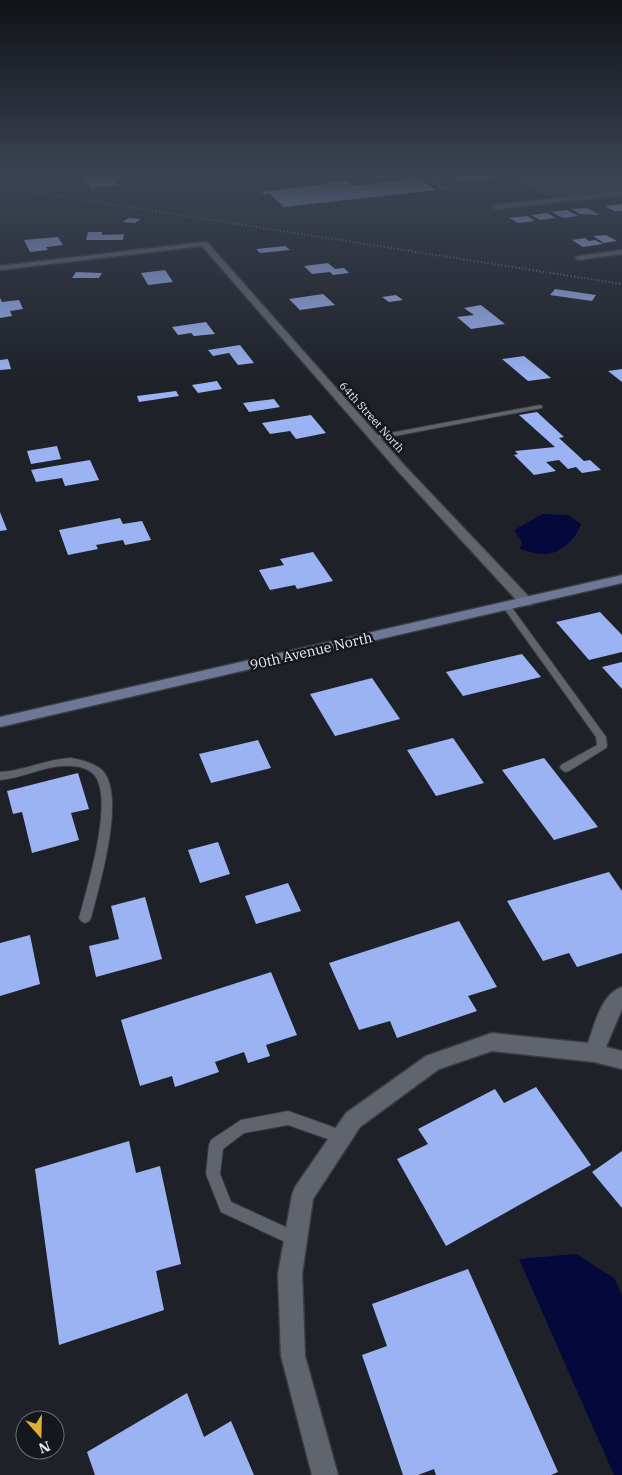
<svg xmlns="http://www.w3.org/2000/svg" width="622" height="1475" viewBox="0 0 622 1475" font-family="'IBM Plex Serif',serif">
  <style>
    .green { fill: #2f4073 }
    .water { fill: #04083b }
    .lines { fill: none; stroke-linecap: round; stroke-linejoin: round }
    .stream { stroke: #04083b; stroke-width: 3 }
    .building { fill: #9bb3f3 }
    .lane-casing { stroke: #3a3c42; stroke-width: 2 }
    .street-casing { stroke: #3a3c42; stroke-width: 3 }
    .secondary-casing { stroke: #3a3c42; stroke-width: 3 }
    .lane { fill: #60646d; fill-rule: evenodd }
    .street { fill: #60646d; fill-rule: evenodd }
    .secondary { fill: #6d7896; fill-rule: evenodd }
    .rail { stroke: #7d8086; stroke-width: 2; stroke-dasharray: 1 2.5; stroke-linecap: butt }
    .labels { text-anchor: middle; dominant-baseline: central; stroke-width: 5; stroke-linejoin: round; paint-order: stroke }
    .far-street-label { font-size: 11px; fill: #ebedf2; stroke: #14171e }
    .street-label { font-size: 14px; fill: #ebedf2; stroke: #14171e }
  </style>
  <rect width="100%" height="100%" fill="#1e2128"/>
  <path class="green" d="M510 176H622V190L551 198Z"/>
  <path class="water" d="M543 514 568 515 581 524C576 539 560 555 543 554 536 554 527 551 520 549L522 542 514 530Z
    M576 1254 614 1278 622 1295V1475H614L519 1259Z"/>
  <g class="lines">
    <path class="stream" d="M0 182 13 176"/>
  </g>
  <path class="building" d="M81 176H110L112 179 118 178 120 181H114L118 185 91 188Z
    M453 176H493L497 178 459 181Z
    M418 179 436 190 284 207 269 193 264 194 262 192 347 181 353 186Z
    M622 204V211H614L605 206Z
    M587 208 600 215 580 214 572 209Z
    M567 210 578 216 563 218 552 212Z
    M547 213 556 218 540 220 531 215Z
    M527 216 535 221 518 223 509 218Z
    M129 218 141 219 135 223 122 222Z
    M88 232H102V235L124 234 123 240H86Z
    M606 235 617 241 604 243 593 236Z
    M58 237 63 245 46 247 48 250 30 252 24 240Z
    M585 238 589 241 595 240 603 244 583 247 572 240Z
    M285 246 290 250 260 253 256 249Z
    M328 263 335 269 344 268 349 273 333 275 330 272 312 274 304 266Z
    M165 270 173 282 148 285 141 273Z
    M76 272 102 273 99 278H72Z
    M555 289 596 295 592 301 550 295Z
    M323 294 335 305 300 310 289 299Z
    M396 295 403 300 389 302 382 297Z
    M0 298 2 302 19 300 23 309 10 311 12 316 0 318Z
    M481 305 505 324 471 329 457 317 474 315 464 308Z
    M206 322 215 334 194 336 191 333 178 335 172 327Z
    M240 345 254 363 238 365 229 353 213 356 208 350Z
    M524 356 551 378 528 381 502 359Z
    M8 359 11 369 0 370V360Z
    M622 369V382L608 371Z
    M217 381 222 389 198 393 192 385Z
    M176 391 179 396 139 402 137 396Z
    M274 399 280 407 249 412 243 403Z
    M537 412 564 437 559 438 584 461 590 460 601 470 582 473 576 467 568 469 559 460 546 462 556 471 534 475 514 455 518 454 515 451 555 447 519 415Z
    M311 415 326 433 296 439 290 431 270 434 262 423Z
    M57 446 61 459 31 464 27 451Z
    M90 460 99 480 65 486 62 478 36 482 31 470Z
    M0 512 7 530 0 531Z
    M120 518 123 524 142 521 151 540 125 545 123 540 96 545 98 549 68 555 59 530Z
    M313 552 333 581 297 589 295 585 270 590 259 570 284 565 280 559Z
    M600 612 622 635V652L589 660 556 622Z
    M522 654 541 677 463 696 446 672Z
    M622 662V689L602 667Z
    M372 678 400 719 335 736 310 694Z
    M453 738 484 783 436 796 407 750Z
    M258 740 271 768 211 783 199 754Z
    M544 758 598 827 554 840 502 770Z
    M78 773 89 809 71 813 79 840 32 853 22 812 13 814 7 791Z
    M218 842 230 874 200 883 188 850Z
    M609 872 622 891V953L577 967 569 953 543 961 507 901Z
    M288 883 301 911 256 924 245 896Z
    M145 897 162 959 96 977 89 946 119 939 111 906Z
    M459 921 497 987 468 996 477 1011 397 1038 390 1021 359 1030 329 963Z
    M30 935 40 984 0 996V943Z
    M271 972 297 1035 266 1045 270 1056 248 1063 244 1052 215 1062 219 1072 175 1087 172 1076 140 1086 121 1020Z
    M536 1087 591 1165 446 1246 397 1159 428 1144 418 1129 495 1089 504 1103Z
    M129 1141 136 1173 160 1166 181 1264 156 1271 164 1310 59 1345 35 1169Z
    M622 1151V1208L592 1172Z
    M468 1269 558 1472 551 1475H436L434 1469 418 1475H403L362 1355 387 1346 372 1304Z
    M187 1393 204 1437 231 1421 254 1475H95L87 1452Z"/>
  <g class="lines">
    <g class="lane-casing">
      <path id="lane" d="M425 176H429L447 189 443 190Z
        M540 405 542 406V408L374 440 371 438 374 436Z
        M507 604 510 605 606 737 607 746 606 748 569 771 565 772 560 768 561 765 597 745 596 737 503 607Z
        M71 758C82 760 95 763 103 771 126 797 99 887 91 918L89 921 85 923 81 921 79 918C87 889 114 800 95 776 90 769 79 766 71 766 47 764 24 778 0 780V772C24 771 46 759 71 758Z
        M288 1111 347 1132 349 1137 347 1142 342 1144 288 1125 244 1133 223 1149 220 1174 231 1202 301 1234 304 1239 301 1244 296 1247 221 1212 206 1174 209 1145 211 1140 241 1120Z"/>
    </g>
    <g class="street-casing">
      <path id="street" d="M622 191V195L496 209 493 207 496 205Z
        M204 242H207L404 465 531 599 532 602 531 605H521L396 469 202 246 0 270V266Z
        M622 250V254L579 260 575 258 579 256Z
        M622 987V1009L606 1047 622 1051V1069L594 1062 492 1051 439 1069 360 1127 313 1199 302 1274 305 1356 338 1475H312L281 1356 278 1274 292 1195 295 1187 346 1113 426 1056 492 1033 588 1043C595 1024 601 994 622 987Z"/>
    </g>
    <g class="secondary-casing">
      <path id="secondary" d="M622 575V583L0 727V717Z"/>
    </g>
    <use href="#lane" class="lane"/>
    <use href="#street" class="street"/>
    <use href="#secondary" class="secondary"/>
    <path class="rail" d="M0 187 622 284"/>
  </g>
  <linearGradient id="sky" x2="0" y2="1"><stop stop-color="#101216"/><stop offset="0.46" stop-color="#3b4353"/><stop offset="1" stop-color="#3b4353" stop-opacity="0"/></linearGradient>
  <rect width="622" height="382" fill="url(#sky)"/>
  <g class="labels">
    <g class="far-street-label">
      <text transform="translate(372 417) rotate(48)">64th Street North</text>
    </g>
    <g class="street-label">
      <text transform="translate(311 651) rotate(-13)">90th Avenue North</text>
    </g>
  </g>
  <g transform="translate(40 1435) rotate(160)"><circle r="24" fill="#14171e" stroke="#6a6d73"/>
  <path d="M0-4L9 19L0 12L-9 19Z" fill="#ddb133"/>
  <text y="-8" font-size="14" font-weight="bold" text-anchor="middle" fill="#ebedf2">N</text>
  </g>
</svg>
